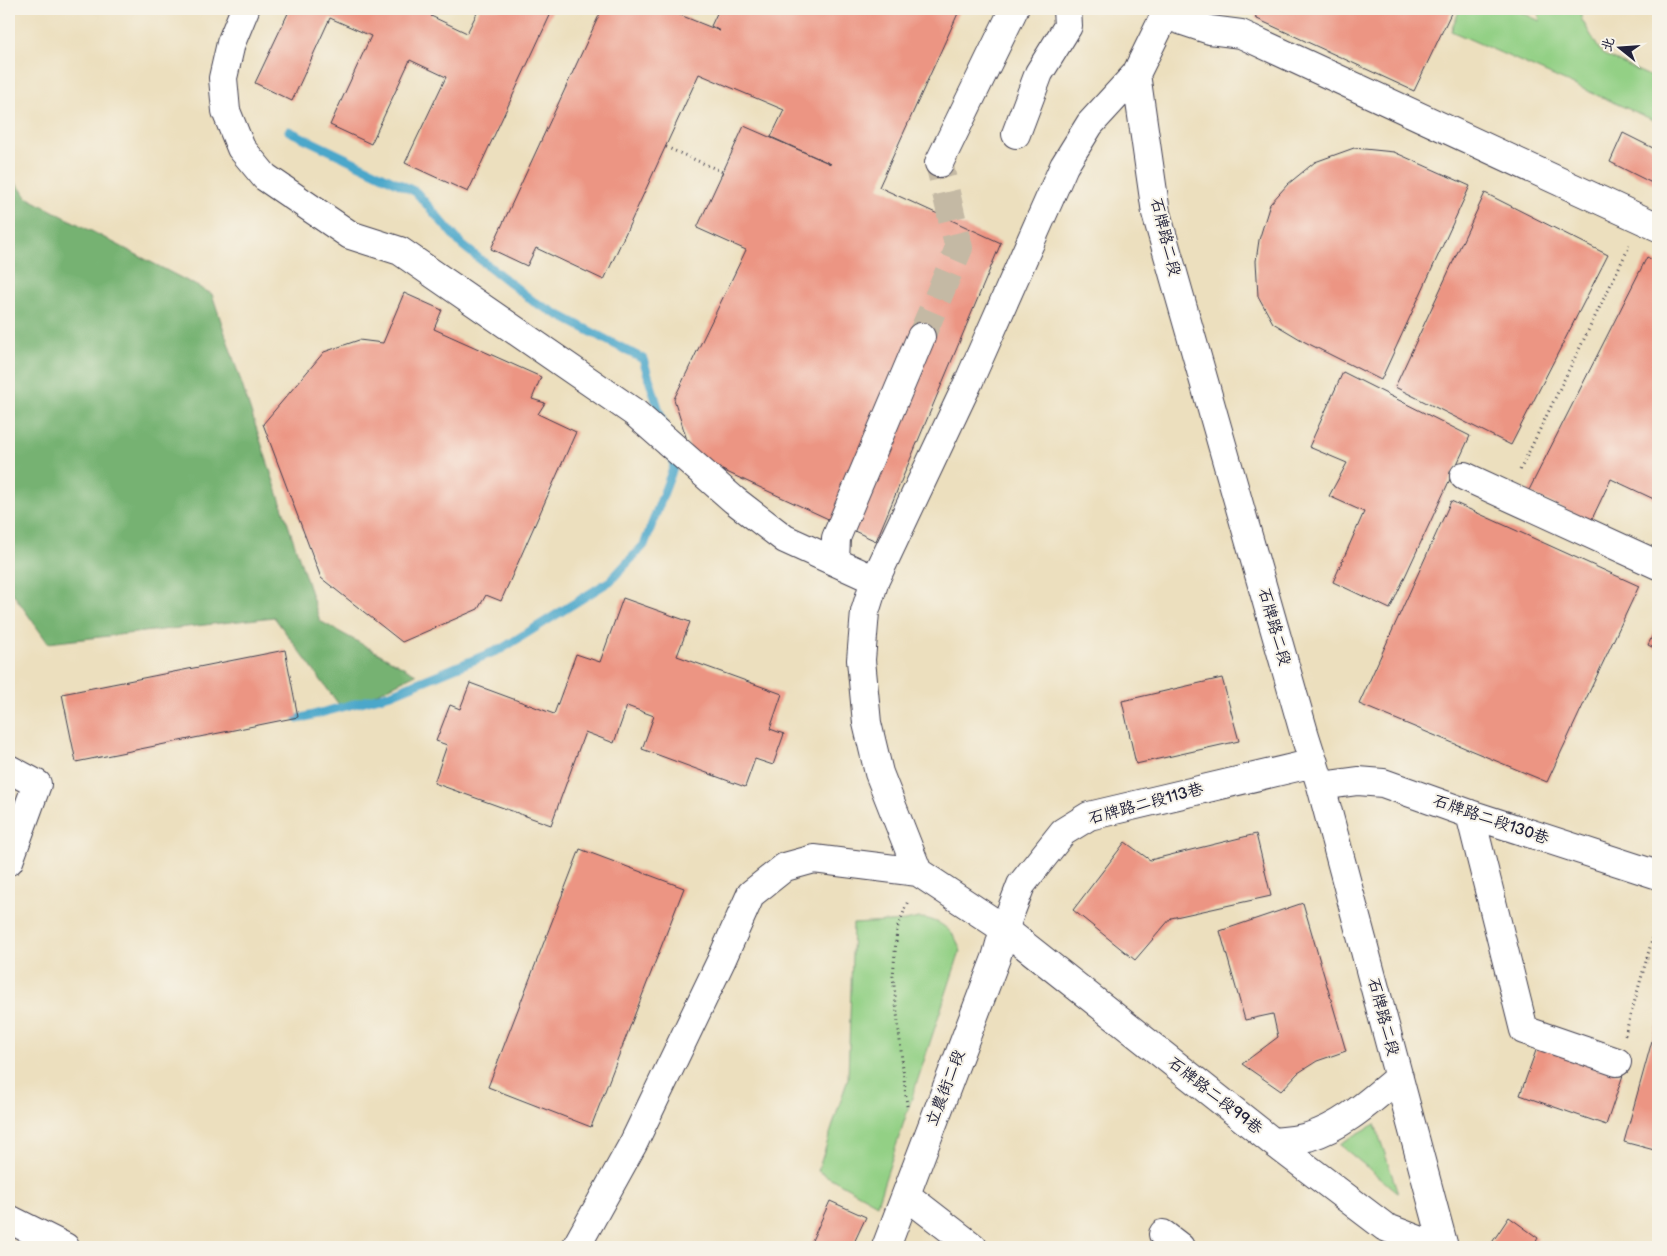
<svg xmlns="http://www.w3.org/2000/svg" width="1667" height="1256" viewBox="0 0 1667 1256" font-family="'Balsamiq Sans','LXGW WenKai TC',sans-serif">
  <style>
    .green { fill: #93d085; stroke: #5a7960 }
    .forest { fill: #76b272; stroke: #4c6a56 }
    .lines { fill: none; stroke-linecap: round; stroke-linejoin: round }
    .stream { stroke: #4ca7ca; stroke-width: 9 }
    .building { fill: #ec9583 }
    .minor-tunnel { stroke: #c4b9a4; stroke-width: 28; stroke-dasharray: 28 14; stroke-linecap: butt }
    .minor-casing { stroke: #403e4f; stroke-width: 30 }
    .path { stroke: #403e4f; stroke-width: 3; stroke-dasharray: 1 4; stroke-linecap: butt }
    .minor { stroke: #fff; stroke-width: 28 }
    .labels { text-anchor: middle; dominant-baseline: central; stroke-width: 4; stroke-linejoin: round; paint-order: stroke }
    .street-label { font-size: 16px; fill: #22223b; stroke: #f7f3e8 }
  </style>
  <rect width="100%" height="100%" fill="#f7f3e8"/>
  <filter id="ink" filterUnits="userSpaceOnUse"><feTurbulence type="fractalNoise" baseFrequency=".02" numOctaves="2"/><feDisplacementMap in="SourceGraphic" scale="10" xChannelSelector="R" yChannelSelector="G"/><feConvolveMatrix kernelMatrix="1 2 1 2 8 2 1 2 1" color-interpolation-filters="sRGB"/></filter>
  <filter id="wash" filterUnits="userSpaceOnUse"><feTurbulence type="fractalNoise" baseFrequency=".0096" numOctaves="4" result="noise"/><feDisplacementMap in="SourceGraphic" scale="20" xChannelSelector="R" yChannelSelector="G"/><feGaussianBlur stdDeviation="1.12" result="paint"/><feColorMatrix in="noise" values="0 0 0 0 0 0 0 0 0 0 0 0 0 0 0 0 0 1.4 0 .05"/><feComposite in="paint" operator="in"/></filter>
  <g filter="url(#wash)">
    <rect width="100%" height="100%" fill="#ecdfbe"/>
    <path class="green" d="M1460 9H1514L1540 21 1538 9H1579L1582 20 1602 54 1658 80V122L1451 31Z
      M919 918C938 918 957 932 960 951L877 1204 818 1171 848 1078 853 924 905 921Z
      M1375 1124 1398 1193 1339 1144Z"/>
    <path class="forest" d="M9 175 28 198 212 294 320 621 416 674 343 710 274 617 48 643 9 588Z"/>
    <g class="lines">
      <path class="stream" d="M289 131 416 192 462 245 534 302 643 359 665 430
        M298 719 391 694 503 648 610 581 644 545 674 466 671 454"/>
    </g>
    <g id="blocks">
      <path class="building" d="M290 9H435L431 16 467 33 479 9H553L468 192 405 163 446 77 410 60 371 144 330 125 371 36 330 18 292 101 255 83Z
        M602 9H665L720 31 711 26 719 9H960L879 187 1001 243 876 541 692 456 674 399 746 250 697 228 744 126 831 164 771 137 784 110 699 74 604 280 536 248 527 266 491 249Z
        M1259 9H1453L1414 91 1255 18Z
        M1623 133 1655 149 1658 142V186L1610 162Z
        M1354 148 1394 152 1470 186 1381 380 1305 342 1273 323 1258 296 1256 261 1259 240 1270 204 1288 184 1315 162Z
        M1485 193 1608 255 1511 445 1395 387Z
        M1647 257 1658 263V501L1611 479 1591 521 1528 492Z
        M404 293 442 310 434 329 541 377 532 399 545 403 538 414 576 432 501 601 486 595 478 609 402 642 321 578 263 424 324 352 359 340 383 343Z
        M1343 372 1470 436 1390 609 1333 582 1364 512 1329 496 1347 463 1309 447Z
        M1451 501 1639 586 1547 782 1359 704Z
        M623 598 690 622 677 656 782 694 770 729 784 734 773 765 755 759 745 787 642 749 654 716 627 706 614 743 585 732 551 825 434 783 447 745 436 741 450 705 460 709 470 683 554 714 576 654 600 662Z
        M1658 624V650L1648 645Z
        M285 650 298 717 76 762 62 694Z
        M1222 678 1239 741 1136 764 1122 701Z
        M1256 834 1271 896 1171 918 1135 960 1073 910 1125 842 1150 860Z
        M580 849 684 888 591 1127 488 1087Z
        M1303 903 1346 1051 1317 1061 1298 1073 1281 1091 1242 1064 1278 1037 1273 1014 1245 1020 1220 931Z
        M1658 1019V1151L1624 1142Z
        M1538 1045 1623 1075 1606 1125 1520 1095Z
        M830 1201 866 1217 852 1247H809Z
        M1509 1217 1538 1238 1533 1247H1494L1491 1244Z"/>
    </g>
  </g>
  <g filter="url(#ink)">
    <use href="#blocks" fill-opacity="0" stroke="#403e4f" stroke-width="1"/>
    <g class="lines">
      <path class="minor-tunnel" d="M921 337 959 248 939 163"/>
      <g class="minor-casing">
        <path id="minor" d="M245 9 231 43 223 78 226 111 241 148 265 177 350 235 400 251 635 413 734 500 785 539 875 580
          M1168 9 1136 74 1156 213 1305 736 1321 786 1444 1247
          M1165 15 1210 30 1241 34 1658 227
          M1016 134 1039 73 1068 26 1067 9
          M939 163 1014 9
          M1464 476 1658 565
          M835 561 836 538 921 337
          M9 769 37 784 9 861
          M1321 786 1358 781 1383 783 1470 814 1658 875
          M1470 814 1524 1030 1617 1062
          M918 872 879 773 867 723 861 660 865 612 875 580 969 381 1064 166 1090 124 1136 74
          M1273 1142C1285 1141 1297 1140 1308 1137 1344 1126 1371 1100 1399 1077
          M907 1196 973 1247
          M9 1219 65 1247
          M1163 1234 1180 1247
          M576 1247 633 1144 721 961 751 894 785 867 814 859 918 872 1004 929 1273 1142 1385 1227 1437 1247
          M886 1247 996 958 1004 929 1021 885 1063 832 1089 816 1314 763"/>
      </g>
      <path class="path" d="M666 147 723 172
        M1520 470 1630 245
        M1625 1035 1658 919
        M907 1106 893 976 897 929 908 901"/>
      <use href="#minor" class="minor"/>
    </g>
  </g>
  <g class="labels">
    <g class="street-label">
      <text transform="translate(1165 237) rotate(76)">石牌路二段</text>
      <text transform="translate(1274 627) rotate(74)">石牌路二段</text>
      <text transform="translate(1146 804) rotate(-15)">石牌路二段113巷</text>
      <text transform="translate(1491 820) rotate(19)">石牌路二段130巷</text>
      <text transform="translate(1383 1017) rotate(75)">石牌路二段</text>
      <text transform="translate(946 1088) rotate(-69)">立農街二段</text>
      <text transform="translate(1215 1096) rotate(38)">石牌路二段99巷</text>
    </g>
  </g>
  <rect width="1667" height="1256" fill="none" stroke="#f7f3e8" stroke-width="30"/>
  <g transform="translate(1620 48) rotate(287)" stroke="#f7f3e8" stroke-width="4" paint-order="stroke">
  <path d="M0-4L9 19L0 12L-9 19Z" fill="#22223b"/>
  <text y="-8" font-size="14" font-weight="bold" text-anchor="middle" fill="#22223b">北</text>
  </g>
</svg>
